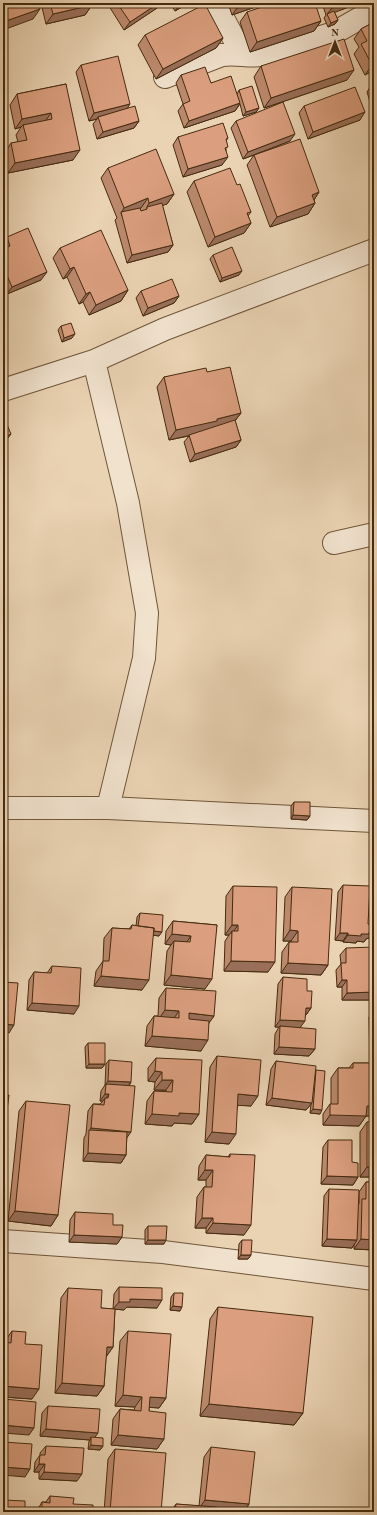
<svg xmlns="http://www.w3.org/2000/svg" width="377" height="1515" viewBox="0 0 377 1515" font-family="'Old Standard TT',serif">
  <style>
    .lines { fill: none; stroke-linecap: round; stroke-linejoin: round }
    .minor-casing { stroke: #6f5538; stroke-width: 24 }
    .minor { stroke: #f1e2ce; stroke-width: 22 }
    .wall { fill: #bc896d; stroke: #462b0f }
    .shaded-wall { fill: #996f59; stroke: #462b0f }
    .building { fill: #db9f7f; stroke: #462b0f }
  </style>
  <rect width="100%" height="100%" fill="#ead3b3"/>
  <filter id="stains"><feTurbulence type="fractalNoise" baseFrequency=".005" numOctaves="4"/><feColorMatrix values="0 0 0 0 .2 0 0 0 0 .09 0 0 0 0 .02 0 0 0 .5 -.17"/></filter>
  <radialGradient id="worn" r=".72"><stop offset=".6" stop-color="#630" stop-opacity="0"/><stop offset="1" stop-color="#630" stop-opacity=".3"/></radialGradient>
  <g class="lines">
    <g class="minor-casing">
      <path id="minor" d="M215 3 242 54
        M165 77 222 55C236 53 249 57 262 55L334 33 374 10
        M94 361 128 503 147 613 144 658 108 808
        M3 390 94 361 165 329 374 250
        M334 543 374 534
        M3 808H108L374 821
        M3 1241 163 1252 374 1279"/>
    </g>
    <use href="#minor" class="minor"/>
  </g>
  <path class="wall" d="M41 3H91L92 5 85 15 46 24Z
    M107 3H161L157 8 124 30Z
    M170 3H189L175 11Z
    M228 3H264V4L232 15Z
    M322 3H356L354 5 334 12 338 20 335 24 328 27 324 18 326 15Z
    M247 12 321 21 314 31 250 52 240 22Z
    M374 22V70L365 75 354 54 359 47 354 39 361 29Z
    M145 35 223 38 216 48 156 79 138 45Z
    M81 65 127 108 139 121 134 128 97 139 93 124 97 119 89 121 76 72Z
    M261 66 347 80 264 108 254 77Z
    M181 75 211 83 237 94 239 90 259 108 256 112 243 116 240 104 235 111 184 128 178 111 183 104 176 83Z
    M66 84 73 160 8 173 4 154 11 143 18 142 16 135 21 127 15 129 10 105 17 94Z
    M372 84H374V115L367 92Z
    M304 106 360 120 308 139 299 113Z
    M236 121 290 141 256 154 319 192 314 200 315 203 308 214 270 227 247 165 254 155 243 159 231 128Z
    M178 137 228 138 226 141V151L222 165 183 177 173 145Z
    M108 168 174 194 167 204 162 205 173 245 168 252 127 263 115 220 117 218 101 178Z
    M194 181 237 185 251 212 248 216 251 223 244 233 208 247 187 192Z
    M7 237 41 280 7 294 3 285V242Z
    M60 248 128 290 121 301 89 315 83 302 79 304 67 277 63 279 53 258Z
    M213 255 239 275 220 282 210 259Z
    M141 291 179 296 174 303 143 316 136 298Z
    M61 326 72 338 62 342 58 330Z
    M207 372 241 413 235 421 241 440 236 447 190 462 184 442 189 436 169 440 157 387 164 377Z
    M294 802 310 816 307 820 291 819V806Z
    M343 885 368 924H371L374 920V909V944H371V936L369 938 366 939 364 942 357 941 356 943 343 942V941L335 940 338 892Z
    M233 886 268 972 224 971 225 941 229 935H225L226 896Z
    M292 887 328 965 321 975 281 973 282 952 289 942H291V941H283L285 897Z
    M140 913 159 936 153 935 142 990 94 986 96 971 103 961 104 938 112 928 129 929 132 925 136 926 137 917Z
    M173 921 217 925 205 989 164 985 167 951 171 945 165 944 166 931Z
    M346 948 374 1000H342V987H337L336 970 341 964 340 955Z
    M52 966 74 1014 27 1010 29 980 34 972 47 973Z
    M283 977 307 991 311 1008 306 1015H305L300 1028 315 1049 309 1056 274 1054 275 1034 279 1027H275L278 984Z
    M166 988 214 1016 209 1022 201 1051 145 1046 147 1026 154 1016H158L159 998Z
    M374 1010V1061H370L369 1017Z
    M88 1043 105 1064 102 1068H86L85 1047Z
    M217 1056 251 1106 238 1105 229 1144 205 1142 210 1067Z
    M156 1058 199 1114 192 1124 174 1123 172 1126 145 1124 147 1101 154 1091H166V1090H154L155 1082 148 1081V1068Z
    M109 1060 131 1082 129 1086 126 1155 121 1163 83 1161 84 1138 86 1134 88 1111 93 1104H100L103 1101H100L101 1091 105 1085 106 1064Z
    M276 1061 316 1070 320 1114 310 1113 311 1104 306 1110 266 1105 271 1069Z
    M353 1063H374V1116H366L359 1126 323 1125V1114L330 1104H331V1078L338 1068H349Z
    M26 1101 58 1215 51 1226 8 1221 19 1111Z
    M367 1122H374V1177H360V1132Z
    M328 1140 352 1162 358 1177 353 1185 321 1184 323 1147Z
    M230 1154 244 1235 206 1233V1228H195L197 1197 204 1187H206V1180H198L199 1166 206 1155 228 1157Z
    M366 1182H374V1250L354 1249V1244L352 1248 322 1246 324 1196 329 1189 358 1205 359 1204V1192Z
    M75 1212 113 1225 122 1237 117 1244 69 1242 70 1220Z
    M148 1226 164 1244H145V1230Z
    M242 1240 251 1255 248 1259H238L239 1244Z
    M119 1287 157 1308 127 1307 124 1310 115 1309 113 1347 106 1357 104 1386 97 1396 55 1393 61 1298 68 1288 101 1308 113 1309 114 1294Z
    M174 1293 180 1311 170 1310 171 1297Z
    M218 1307 303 1413 294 1425 200 1416 210 1319Z
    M12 1331 25 1344 32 1399 3 1397V1342H4L5 1341Z
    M128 1331 166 1398 159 1408 149 1407V1411L164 1439 157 1449 111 1445 113 1419 120 1409 134 1410 135 1407 115 1406 120 1341Z
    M48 1406 94 1438 103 1446 100 1450 88 1449 89 1441 90 1440 40 1436 42 1413Z
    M46 1446 77 1481 39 1479V1472H34L35 1462 40 1455V1453Z
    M211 1447 249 1504 244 1512H170L176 1504 199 1506 204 1457Z
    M115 1449 161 1512H104L108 1459Z
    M50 1496 73 1504 93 1512H36L42 1502H46Z"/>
  <path class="shaded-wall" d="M159 3H161L157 8 124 30 130 22Z
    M182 3H189L175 11 180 4Z
    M251 3H264V4L232 15 237 8Z
    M345 3H356L354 5 328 15 327 14 332 8Z
    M92 5 85 15 46 24 53 14Z
    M40 9 33 19 3 30V22Z
    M338 20 335 24 328 27 331 23Z
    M321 21 314 31 250 52 257 42Z
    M223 38 216 48 156 79 163 69Z
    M374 64V70L365 75 372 65Z
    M354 70 347 80 264 108 271 98Z
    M240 103 235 111 184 128 189 121Z
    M130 104 125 112 98 117 97 119 89 121 94 113Z
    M259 108 256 112 243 116 246 112Z
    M365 112 360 120 308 139 313 132Z
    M51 113 44 123 23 125 21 127 15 129 22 119Z
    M139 121 134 128 97 139 103 132Z
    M295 134 290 141 243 159 248 152Z
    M80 150 73 160 8 173 15 163Z
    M228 157 222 165 183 177 188 169Z
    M319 192 312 203V195Z
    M174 194 167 204 145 212 147 209V207L149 203Z
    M148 198 141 208 122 216 121 213 124 208Z
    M315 203 308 214 270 227 277 217Z
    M251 223 244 233 208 247 215 237Z
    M173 245 168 252 127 263 132 255Z
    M74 267 67 277 63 279 70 269Z
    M242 271 239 275 220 282 222 278Z
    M47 272 41 280 7 294 12 287Z
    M128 290 121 301 89 315 96 305Z
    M90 292 83 302 79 304 86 294Z
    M179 296 174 303 143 316 148 308Z
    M75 334 72 338 62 342 64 338Z
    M241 413 233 423 210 431 169 440 176 430 217 419Z
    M11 434 8 438 3 441V438Z
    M241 440 236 447 190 462 195 454Z
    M293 815 310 816 307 820 291 819Z
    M232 925H238L232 934V931L229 935H225Z
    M138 929 162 932 159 936 135 933Z
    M290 930 298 931 291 941H283Z
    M374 931 369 938 366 939 364 942 357 941 356 943 343 942 348 935 361 934Z
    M340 933H348L343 941 335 940Z
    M172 934 191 936 184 946 174 941 171 945 165 944Z
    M374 939V944H371Z
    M231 961 275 962 268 972 224 971Z
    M288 963 328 965 321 975 281 973Z
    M171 975 212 979 205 989 164 985Z
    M101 976 149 980 142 990 94 986Z
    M342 980H347L342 987H337Z
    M374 992V1000H342L347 993Z
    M32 1003 79 1006 74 1014 27 1010Z
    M306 1008H311L306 1015H300Z
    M165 1010 179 1011 172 1021 158 1020Z
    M189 1013 214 1016 207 1026 182 1024Z
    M280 1020 305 1021 299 1029 280 1026 279 1027H275Z
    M3 1024 14 1025 9 1033 3 1032Z
    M152 1036 208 1040 201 1051 145 1046Z
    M279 1047 315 1049 309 1056 274 1054Z
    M374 1055V1061H370Z
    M89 1064H105L102 1068H86Z
    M155 1071 162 1072 155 1082 148 1081Z
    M162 1080H173L166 1090H154Z
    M108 1081 131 1082 128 1086 105 1085Z
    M105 1094H109L105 1100V1098L103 1101H100Z
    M238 1094 258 1096 251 1106 231 1105Z
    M272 1098 312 1103 306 1110 266 1105Z
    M367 1106H374V1116H366L359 1126 323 1125 330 1115Z
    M313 1109 322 1110 320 1114 310 1113Z
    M179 1113 199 1114 192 1124 174 1123 172 1126 145 1124 152 1114Z
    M91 1128 131 1132 126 1139 89 1131Z
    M212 1132 236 1134 229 1144 205 1142Z
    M88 1153 126 1155 121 1163 83 1161Z
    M367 1167H374V1177H360Z
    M205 1170H213L206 1180H198Z
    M327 1176 358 1177 353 1185 321 1184Z
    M15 1211 58 1215 51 1226 8 1221Z
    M202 1218H213L206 1228H195Z
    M213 1223 251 1225 244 1235 206 1233Z
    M74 1235 122 1237 117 1244 69 1242Z
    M327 1239 357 1240 352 1248 322 1246Z
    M361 1239 374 1240V1250L354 1249Z
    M148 1240H166L164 1244H145Z
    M241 1255H251L248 1259H238Z
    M130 1299 162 1300 157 1308 127 1307 124 1310 113 1309 119 1302Z
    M173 1306 182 1307 180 1311 170 1310Z
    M107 1347H113L106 1357H100Z
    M62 1383 104 1386 97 1396 55 1393Z
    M3 1386 39 1389 32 1399 3 1397Z
    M123 1395 142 1397 135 1407 115 1406Z
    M150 1397 166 1398 159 1408 143 1407Z
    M209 1404 303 1413 294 1425 200 1416Z
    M3 1425 34 1428 29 1435 3 1433Z
    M46 1429 98 1433 93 1440 91 1437 90 1440 40 1436Z
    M118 1435 164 1439 157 1449 111 1445Z
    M91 1445 103 1446 100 1450 88 1449Z
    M39 1464H45L39 1472H34Z
    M3 1467 30 1469 25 1477 3 1475Z
    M44 1472 82 1474 77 1481 39 1479Z
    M205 1500 249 1504 244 1512H218L198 1510Z"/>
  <path class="building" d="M3 3H38L40 9 3 22Z
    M50 3H91L92 5 53 14Z
    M117 3H159L130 22Z
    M236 3H251L237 8Z
    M274 3H315L321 21 257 42 247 12Z
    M330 3H345L332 8Z
    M205 4 223 38 163 69 145 35Z
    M334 11 338 20 331 23 327 14Z
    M374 22V64L372 65 361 44 367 41 361 29Z
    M344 39 354 70 271 98 261 66Z
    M118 56 130 104 94 113 81 65Z
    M205 67 211 83 231 76 240 103 189 121 183 104 190 101 181 75Z
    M66 84 80 150 15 163 11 143 27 140 23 125 52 119 51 113 22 119 17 94Z
    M372 84H374V90Z
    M252 86 259 108 246 112 239 90Z
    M355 87 365 112 313 132 304 106Z
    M283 102 295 134 248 152 236 121Z
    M135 106 139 121 103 132 98 117Z
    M223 123 228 138 226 139 228 147 225 148 228 157 188 169 178 137Z
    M300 139 319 192 312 195 315 203 277 217 254 155Z
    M156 149 174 194 149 203 148 198 124 208 108 168Z
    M230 168 237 185 240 184 251 212 247 213 251 223 215 237 194 181Z
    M162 203 173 245 132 255 121 212 140 208 141 211 147 209V207Z
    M28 228 47 272 12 287 3 266V249L10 246 7 237Z
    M101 230 128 290 96 305 90 292 86 294 74 267 70 269 60 248Z
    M232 247 242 271 222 278 213 255Z
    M172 279 179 296 148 308 141 291Z
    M71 323 75 334 64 338 61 326Z
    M230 367 241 413 217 419V421L176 430 164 377 206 368 207 372Z
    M5 420 11 434 3 438V421Z
    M235 420 241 440 195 454 189 435Z
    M294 802H310V816L293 815Z
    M343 885 370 886 368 924 373 925V927H374V931L369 932V934H361V936L348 935V933H340Z
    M233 886 277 887 275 962 231 961 232 931H238V925H232Z
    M292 887 332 889 328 965 288 963 289 942H298V931L290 930Z
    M140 913 163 915 162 932 154 931V928L138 926Z
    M173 921 217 925 212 979 171 975 174 941 190 942 191 936 172 934Z
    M132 925 154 928 149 980 101 976 103 961H109L112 928 131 929Z
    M374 947V992L347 993V980H342L341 963H346V948Z
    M52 966 81 968 79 1006 32 1003 34 972 51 973Z
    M283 977 307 979V991H312L311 1008H306L305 1021 280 1020Z
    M3 982 18 983 14 1025 3 1024Z
    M166 988 216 991 214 1016 189 1013V1019L209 1021 208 1040 152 1036 154 1016 179 1018V1011L165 1010Z
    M280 1026 316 1029 315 1049 279 1047Z
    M88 1043H105V1064H89Z
    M217 1056 261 1060 258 1096 238 1094 236 1134 212 1132Z
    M156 1058 202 1060 199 1114 179 1113V1116L152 1114 154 1091 172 1092 173 1080H162V1072L155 1071Z
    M109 1060 132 1062 131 1082 108 1081Z
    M276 1061 316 1066 312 1103 272 1098Z
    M353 1063H374V1106H367L366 1116 330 1115V1104H338V1068H353Z
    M316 1070 325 1071 322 1110 313 1109Z
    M106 1084 135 1086 131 1132 91 1128 93 1104 104 1105 105 1098H108L109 1094H105Z
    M3 1095H9L3 1141Z
    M26 1101 70 1105 58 1215 15 1211Z
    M367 1122H374V1167H367Z
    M89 1130 127 1132 126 1155 88 1153Z
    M328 1140H352V1162L358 1163V1177L327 1176Z
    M230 1154 255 1155 251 1225 213 1223V1218H202L204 1187H212L213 1170H205L206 1155 230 1157Z
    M366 1182H374V1240L361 1239 362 1199H366Z
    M329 1189 359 1190 357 1240 327 1239Z
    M75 1212 113 1214V1225H123L122 1237 74 1235Z
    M148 1226H167L166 1240H148Z
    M242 1240H252L251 1255H241Z
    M3 1278H6V1290H3Z
    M119 1287 162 1288V1300L130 1299V1302H119Z
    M68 1288 102 1290 101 1308 115 1309 113 1347H107L104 1386 62 1383Z
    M174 1293H183L182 1307 173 1306Z
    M218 1307 313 1317 303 1413 209 1404Z
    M12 1331 26 1332 25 1344 42 1345 39 1389 3 1386V1342L11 1343Z
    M128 1331 171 1334 166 1398 150 1397 149 1411 166 1413 164 1439 118 1435 120 1409 141 1411 142 1397 123 1395Z
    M3 1399 36 1402 34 1428 3 1425Z
    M48 1406 100 1409 98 1433 46 1429Z
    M91 1437 103 1438V1446L91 1445Z
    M3 1442 32 1444 30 1469 3 1467Z
    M46 1446 84 1448 82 1474 44 1472 45 1464H39L40 1455H45Z
    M211 1447 255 1452 249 1504 205 1500Z
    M115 1449 166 1453 161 1512H110Z
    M50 1496 74 1498 73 1504 93 1505V1512H42V1502L50 1503Z
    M3 1500 25 1501V1512H3Z
    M176 1504 217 1507V1512H175Z"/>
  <rect width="377" height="1515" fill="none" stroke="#ead3b3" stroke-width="16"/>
  <rect x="4" y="4" width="369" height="1507" fill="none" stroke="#462b0f" stroke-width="2"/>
  <rect x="8" y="8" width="361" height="1499" fill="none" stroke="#462b0f"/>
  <g transform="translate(335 42)" stroke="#f1e2ce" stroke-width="3" paint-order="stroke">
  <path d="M0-3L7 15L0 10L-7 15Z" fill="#462b0f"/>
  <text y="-6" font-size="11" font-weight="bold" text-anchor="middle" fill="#462b0f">N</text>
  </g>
  <rect width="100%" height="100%" filter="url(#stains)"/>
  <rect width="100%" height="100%" fill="url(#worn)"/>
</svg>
